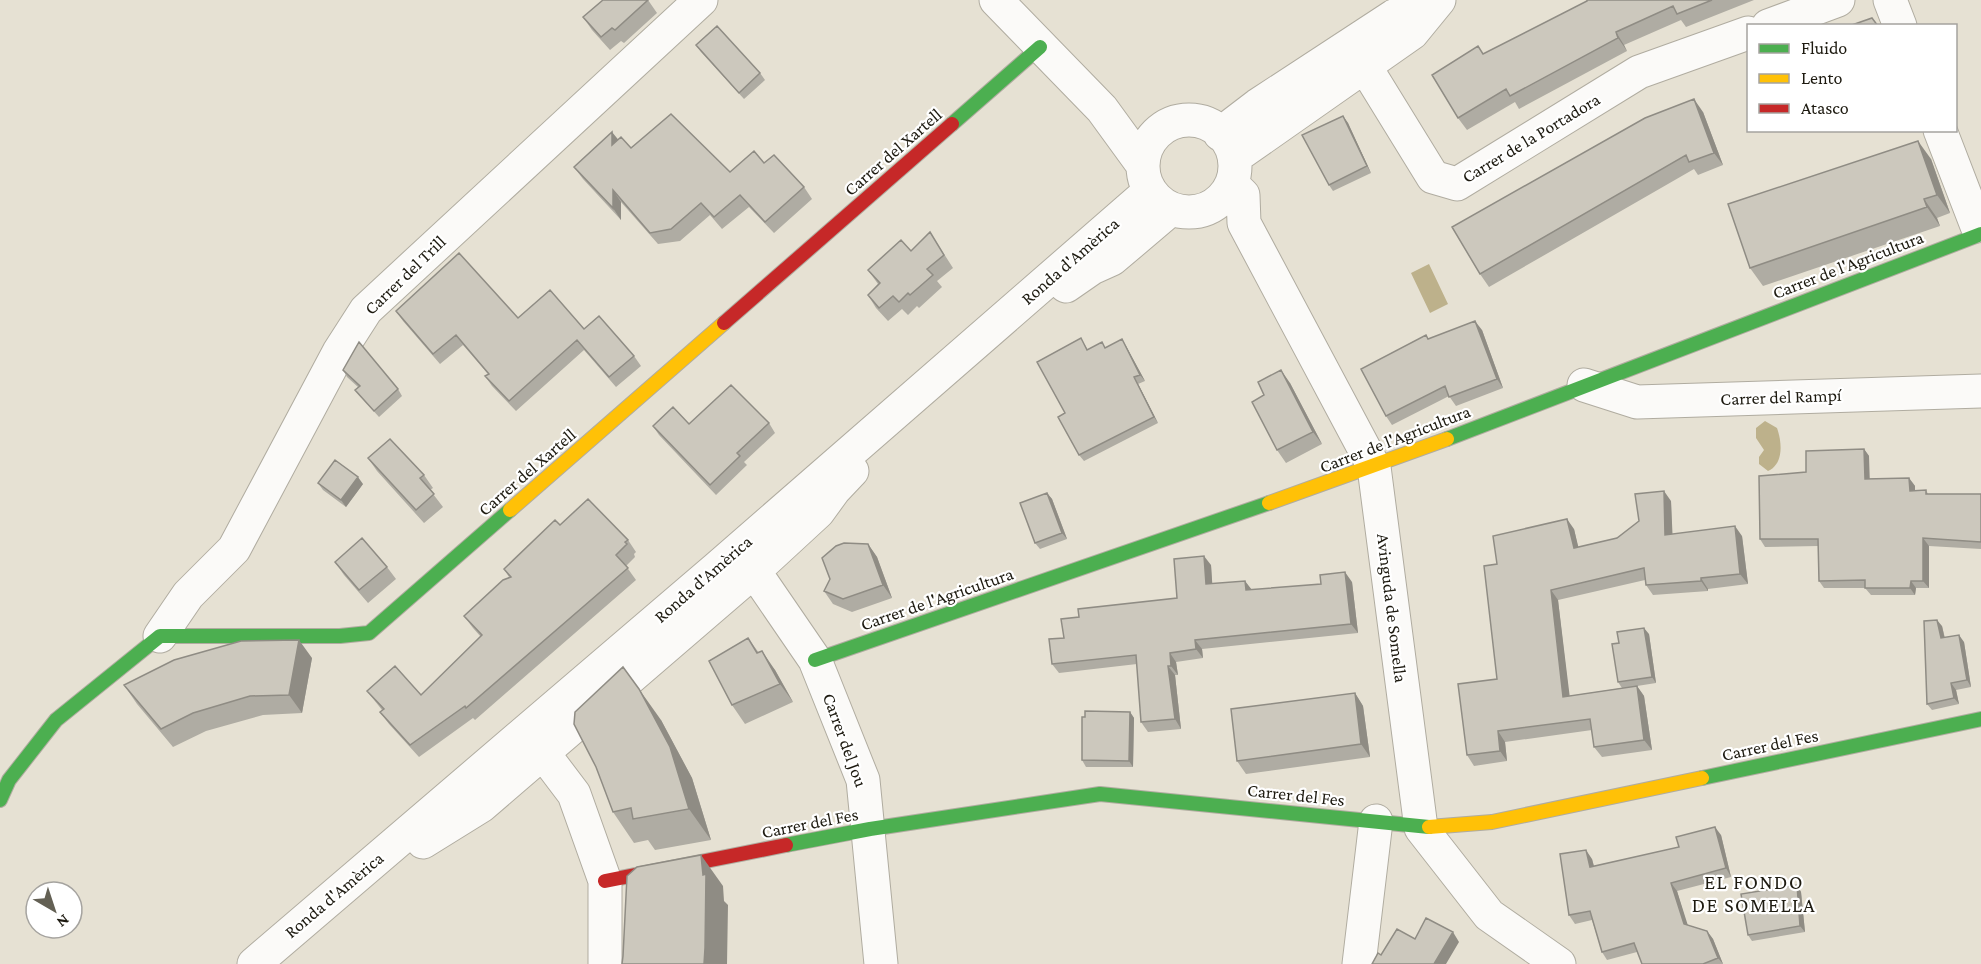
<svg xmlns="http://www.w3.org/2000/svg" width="1981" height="964" viewBox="0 0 1981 964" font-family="'Crimson Pro',serif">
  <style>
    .water { fill: #bdb18b }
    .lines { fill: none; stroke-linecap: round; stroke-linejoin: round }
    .street-casing { stroke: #b0aca0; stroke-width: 35 }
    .fast-casing { stroke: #b0aca0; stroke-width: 16 }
    .slow-casing { stroke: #b0aca0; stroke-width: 16 }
    .jam-casing { stroke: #b0aca0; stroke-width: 16 }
    .street { stroke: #fbfaf8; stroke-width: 33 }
    .fast { stroke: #4caf50; stroke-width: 14 }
    .slow { stroke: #ffc107; stroke-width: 14 }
    .jam { stroke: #c62828; stroke-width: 14 }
    .wall { fill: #afaca3 }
    .shaded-wall { fill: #8f8c84 }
    .building { fill: #ccc8bd; stroke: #8f8c84; stroke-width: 1.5 }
    .labels { text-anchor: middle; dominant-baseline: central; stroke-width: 4.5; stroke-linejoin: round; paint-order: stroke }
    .street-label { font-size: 18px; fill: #1d1a10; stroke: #fff }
    .neighbourhood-label { font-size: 20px; letter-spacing: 1.5px; fill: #1d1a10; stroke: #fff }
  </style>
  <rect width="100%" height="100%" fill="#e6e1d3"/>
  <path class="water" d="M1429 264 1448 304 1430 313 1411 273Z
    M1765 421 1777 428C1782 442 1784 464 1768 471L1759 464V457L1764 450 1756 438V428Z"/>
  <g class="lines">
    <g class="street-casing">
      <path id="street" d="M996 0 1102 109 1142 164
        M1890 0 1900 26
        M1768 26 1838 0
        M1364 65 1433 177 1457 184 1639 72 1748 33
        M1143 166a46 46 0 1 1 92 0a46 46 0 1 1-92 0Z
        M1940 130 1977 226
        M1220 134 1258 105 1394 16 1431 0
        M1235 157 1412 33 1439 0
        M1232 184 1243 195 1244 223 1374 467 1421 828 1489 915 1559 964
        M1066 286 1092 268 1112 259 1171 209
        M1584 385 1637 402 1981 391
        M754 571 815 660 863 780 881 964
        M160 636 188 595 234 549 339 352 366 310 701 0
        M543 753 574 794 605 881V964
        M423 842 481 806 754 571 818 512 834 490 852 471
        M254 964 717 568 1150 191
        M1359 964 1376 821"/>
    </g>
    <g class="fast-casing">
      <path id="fast" d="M952 124 1040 47
        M1447 439 1981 234
        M815 660 1269 503
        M1702 778 1981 719
        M0 800 9 780 56 720 160 636H340L369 633 510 510
        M786 845 870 829 1100 794 1429 827"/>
    </g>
    <g class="slow-casing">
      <path id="slow" d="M1269 503 1447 439
        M510 510 724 323
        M1429 827 1492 822 1702 778"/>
    </g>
    <g class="jam-casing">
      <path id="jam" d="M724 323 952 124
        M605 881 786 845"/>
    </g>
    <use href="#street" class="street"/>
    <use href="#fast" class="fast"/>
    <use href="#slow" class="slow"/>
    <use href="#jam" class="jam"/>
  </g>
  <path class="wall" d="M648 0 657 13 624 43 621 41 610 50 592 30 583 17Z
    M1587 0H1754L1686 27 1681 20 1624 45 1627 51 1519 109 1515 102 1467 130 1458 118 1484 54 1587 1Z
    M696 45 760 73 765 80 744 99 701 52Z
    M1703 112 1723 165 1698 175 1694 169 1489 287 1480 274Z
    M1343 116 1348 123 1371 173 1333 191 1329 185Z
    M618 140 631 148 730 172 764 163 804 187 812 199 774 233 749 207 722 229 710 215 680 241 658 244 621 202V220L583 179 574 167Z
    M1931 159 1950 213 1937 218 1940 226 1763 286 1750 268Z
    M930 232 953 268 937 281 942 287 919 308 917 306 908 315 902 309 888 321 876 308 868 295 878 284 868 270 911 251Z
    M396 311 518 318 584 329 634 356 641 366 616 387 584 350 516 411 492 386 485 376 488 374 463 345 440 364 403 321Z
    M1482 330 1503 388 1456 406 1449 396 1392 425 1386 416 1429 339Z
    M1085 345 1088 350 1126 346 1145 381 1138 384 1158 423 1084 461 1079 455 1065 413Z
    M343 370 398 389 402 396 379 417 360 396 355 390 358 387 347 377Z
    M1290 383 1322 444 1286 463 1277 450 1264 395Z
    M769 423 775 433 744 462 747 465 716 495 659 435 653 426Z
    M1864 449 1869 456V479L1909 478 1915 486V491L1926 490 1928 494H1981V549L1929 546V588H1916L1915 595H1871L1865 588H1824L1819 581 1818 546 1765 547 1760 539 1806 472Z
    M368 458 424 475 433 488 430 490 443 507 424 523 377 471Z
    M318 483 363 484 346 507 323 490Z
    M1047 493 1052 499 1067 539 1040 549 1035 543Z
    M1671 501 1672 534 1742 536 1748 584 1708 589V591L1653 595 1646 585 1645 580 1558 600 1569 696 1622 688 1618 682 1619 643 1649 634 1656 683 1637 686 1644 696 1652 750 1602 757 1594 747 1592 730 1505 742 1507 761 1474 766 1467 755 1497 679V564L1574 529 1578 547 1617 538Z
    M560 525 628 540 636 552 634 554 635 557 626 566 636 580 475 720 473 718 419 757 389 724 380 712 382 710 367 691 421 695 481 637 473 628 464 616 509 577 504 569Z
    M868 544 877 557 892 598 852 612 833 604 824 591 830 579Z
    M335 562 387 567 396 579 368 603 344 575Z
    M1211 565 1212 584 1245 581 1251 590 1352 582 1358 633 1202 649 1203 658 1176 662 1178 675H1175L1181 729 1148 732 1141 722 1137 664 1059 673 1052 664 1064 638 1079 617 1177 598Z
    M1942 626 1945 638 1964 642 1971 687 1956 690 1959 704 1932 710 1927 704Z
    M748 638 759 653 775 670 793 702 745 724 732 705Z
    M312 658 302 713 263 715 206 731 173 747 137 704 124 685Z
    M1355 693 1363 706 1370 757 1246 774 1237 761Z
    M1130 712 1134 718 1133 767H1086L1082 760Z
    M661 720 692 778 711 840 655 850 648 840 634 843 613 812Z
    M1721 835 1731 877 1677 891 1687 925 1707 931 1713 939 1723 964H1642L1637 952 1607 960 1602 952 1592 920 1575 924 1569 915 1592 859 1594 866 1679 847Z
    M1797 885 1801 892 1805 932 1752 941 1748 935Z"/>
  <path class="shaded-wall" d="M1616 32 1624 45 1627 51 1618 38Z
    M1694 99 1703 112 1723 165 1714 153Z
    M1343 116 1348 123 1371 173 1367 166Z
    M612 132 621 143 612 145Z
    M1918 141 1931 159 1950 213 1937 195Z
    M613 190 621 202V220L613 208Z
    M1924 199 1937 218 1940 226 1927 207Z
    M1475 321 1482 330 1503 388 1497 379Z
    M1122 339 1126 346 1145 381 1140 375Z
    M1281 370 1290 383 1322 444 1313 432Z
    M1134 377 1138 384 1158 423 1154 417Z
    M1864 449 1869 456 1870 487 1865 479Z
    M358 477 363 484 346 507 341 500Z
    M1909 478 1915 486V498L1910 491Z
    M1664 491 1671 501 1673 545 1665 535Z
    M1047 493 1052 499 1067 539 1062 533Z
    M1567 519 1574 529 1581 558 1574 548Z
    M1735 526 1742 536 1748 584 1740 574Z
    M1923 538 1929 546V588L1923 581Z
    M868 544 877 557 892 598 883 585Z
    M1204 556 1211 565 1213 594 1206 584Z
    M1345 572 1352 582 1358 633 1351 624Z
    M1701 578 1708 589V591L1701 581Z
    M1245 581 1252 590H1246Z
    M1911 581 1916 588 1915 595 1910 588Z
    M1551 590 1558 600 1571 707 1563 697Z
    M1937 620 1942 626 1946 645 1941 638Z
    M1644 628 1649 634 1656 683 1652 677Z
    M1959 635 1964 642 1971 687 1967 680Z
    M299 640 312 658 302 713 289 695Z
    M1195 640 1202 649 1203 658 1196 649Z
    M762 651 775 670 793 702 780 684Z
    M1170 653 1176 662 1178 675 1171 666Z
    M1168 666 1175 675 1181 729 1175 719Z
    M1951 683 1956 690 1959 704 1954 698Z
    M1637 686 1644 696 1652 750 1644 740Z
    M639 689 661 720 692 778 711 840 689 809Z
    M1355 693 1363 706 1370 757 1361 744Z
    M1130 712 1134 718 1133 767 1129 761Z
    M1498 731 1505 742 1507 761 1500 751Z
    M1715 827 1721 835 1731 877 1726 868Z
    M1586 850 1592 859 1596 875 1590 867Z
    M701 855 723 886 724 901 728 905 727 964H704L703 875Z
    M1671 883 1677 891 1690 932 1684 924Z
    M1797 885 1801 892 1805 932 1800 926Z
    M1707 931 1713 939 1723 964 1718 958Z
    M1453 932 1459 942 1446 964H1434Z"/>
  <path class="building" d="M603 0H648L615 30 612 28 601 37 583 17Z
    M1587 0H1712L1677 14 1673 6 1616 32 1618 38 1510 96 1506 89 1458 118 1432 75 1478 46 1483 54 1587 1Z
    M1872 18 1878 26H1849Z
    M717 26 760 73 739 93 696 45Z
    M1694 99 1714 153 1689 162 1686 155 1480 274 1452 227 1645 118Z
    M671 114 730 172 754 151 764 163 774 155 804 187 765 222 740 195 714 217 701 203 671 229 650 233 613 190V208L574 167 612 132V145L621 137 631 148Z
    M1343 116 1367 166 1329 185 1302 135Z
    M1918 141 1937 195 1924 199 1927 207 1750 268 1728 204Z
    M930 232 944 255 927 269 933 275 910 295 908 293 899 302 893 296 879 308 868 295 880 283 868 270 901 240 911 251Z
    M459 253 518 318 550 290 584 329 599 316 634 356 609 377 577 340 509 401 485 376 489 374 456 335 433 354 396 311Z
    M1475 321 1497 379 1449 397 1445 386 1386 416 1361 369 1426 335 1428 339Z
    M1081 338 1087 350 1102 342 1105 348 1122 339 1140 375 1134 377 1154 417 1079 455 1058 417 1065 413 1037 362Z
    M359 342 398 389 374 411 355 390 360 386 343 370Z
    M1281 370 1313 432 1277 450 1252 402 1264 395 1258 382Z
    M731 385 769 423 737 453 740 456 710 485 653 426 673 407 689 424Z
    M390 439 424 475 420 478 434 494 416 510 368 458Z
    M1864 449 1865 479 1909 478 1910 491 1926 490V494H1981V542L1923 538V581H1911L1910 588H1865V580L1819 581 1818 539H1760L1759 476 1806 472V451Z
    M335 460 358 477 341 500 318 483Z
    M1664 491 1665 535 1735 526 1740 574 1701 578V581L1646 585 1644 568 1551 590 1563 697 1637 686 1644 740 1594 747 1590 719 1498 731 1500 751 1467 755 1458 684 1497 679 1484 566 1497 564 1493 536 1567 519 1574 548 1617 538 1639 521 1635 494Z
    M1047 493 1062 533 1035 543 1020 503Z
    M588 499 628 540 625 542 627 544 616 555 628 568 466 708 465 706 410 745 380 712 384 709 367 691 395 666 421 695 482 635 464 616 503 580 511 577 504 569 555 520 560 525Z
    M362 538 387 567 359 590 335 562Z
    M844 543 868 544 883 585 843 599 824 591 830 579 822 558 836 546Z
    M1204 556 1206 584 1245 581 1246 590 1321 584 1320 575 1345 572 1351 624 1195 640 1196 649 1170 653 1171 666H1168L1175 719 1141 722 1136 655 1052 664 1049 639 1064 638 1061 619 1079 617 1078 609 1177 598 1174 559Z
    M1937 620 1941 638 1959 635 1967 680 1951 683 1954 698 1927 704 1924 621Z
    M1644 628 1652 677 1618 682 1612 644 1619 643 1617 632Z
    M748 638 757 653 762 651 780 684 732 705 709 661Z
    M299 640 289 695 250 696 193 713 161 729 124 685 174 660 241 641Z
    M623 667 639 689 670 747 689 809 633 819 631 808 613 812 596 767 574 724 575 712Z
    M1355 693 1361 744 1237 761 1231 709Z
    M1085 711 1130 712 1129 761 1082 760V717H1085Z
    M1715 827 1726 868 1671 883 1684 924 1707 931 1718 958 1703 964H1642L1634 943 1602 952 1590 911 1569 915 1560 854 1586 850 1590 867 1679 847 1676 837Z
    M701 855 703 875 706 874 705 948 704 964H622L623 956 627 876 637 867Z
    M1797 885 1800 926 1748 935 1741 894Z
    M1426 918 1453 932 1434 964H1372L1378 953 1381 955 1397 929 1415 939Z"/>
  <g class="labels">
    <g class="street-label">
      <text transform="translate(1531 138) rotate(-31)">Carrer de la Portadora</text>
      <text transform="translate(893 152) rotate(-41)">Carrer del Xartell</text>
      <text transform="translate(1070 261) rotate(-41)">Ronda d'Amèrica</text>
      <text transform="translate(1848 265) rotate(-21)">Carrer de l'Agricultura</text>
      <text transform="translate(405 275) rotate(-44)">Carrer del Trill</text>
      <text transform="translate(1781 397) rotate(-2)">Carrer del Rampí</text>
      <text transform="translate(1395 439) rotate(-21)">Carrer de l'Agricultura</text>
      <text transform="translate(527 472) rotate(-41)">Carrer del Xartell</text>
      <text transform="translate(703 579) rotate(-41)">Ronda d'Amèrica</text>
      <text transform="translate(937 599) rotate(-19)">Carrer de l'Agricultura</text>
      <text transform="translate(1392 608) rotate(83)">Avinguda de Somella</text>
      <text transform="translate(845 740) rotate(70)">Carrer del Jou</text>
      <text transform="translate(1770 745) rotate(-12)">Carrer del Fes</text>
      <text transform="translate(1296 795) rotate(6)">Carrer del Fes</text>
      <text transform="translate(810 823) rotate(-11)">Carrer del Fes</text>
      <text transform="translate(334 895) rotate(-40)">Ronda d'Amèrica</text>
    </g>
    <g class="neighbourhood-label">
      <text x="1754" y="882">EL FONDO<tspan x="1754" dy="23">DE SOMELLA</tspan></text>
    </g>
  </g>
  <rect x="1747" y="24" width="210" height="108" fill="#ffffff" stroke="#a5a39f" stroke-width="1.5"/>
  <rect x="1759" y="44" width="30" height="9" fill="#4caf50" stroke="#a5a39f" stroke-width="1.5"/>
  <text x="1801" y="54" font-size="18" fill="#1d1a10">Fluido</text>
  <rect x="1759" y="74" width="30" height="9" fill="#ffc107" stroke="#a5a39f" stroke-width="1.5"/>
  <text x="1801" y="84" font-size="18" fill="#1d1a10">Lento</text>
  <rect x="1759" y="104" width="30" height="9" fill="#c62828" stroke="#a5a39f" stroke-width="1.5"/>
  <text x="1801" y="114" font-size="18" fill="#1d1a10">Atasco</text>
  <g transform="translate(54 910) rotate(141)"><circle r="28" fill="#ffffff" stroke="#a5a39f" stroke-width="1.5"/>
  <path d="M0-4.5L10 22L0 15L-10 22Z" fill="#636054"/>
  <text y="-9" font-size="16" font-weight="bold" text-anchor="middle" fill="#1d1a10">N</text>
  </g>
</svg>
